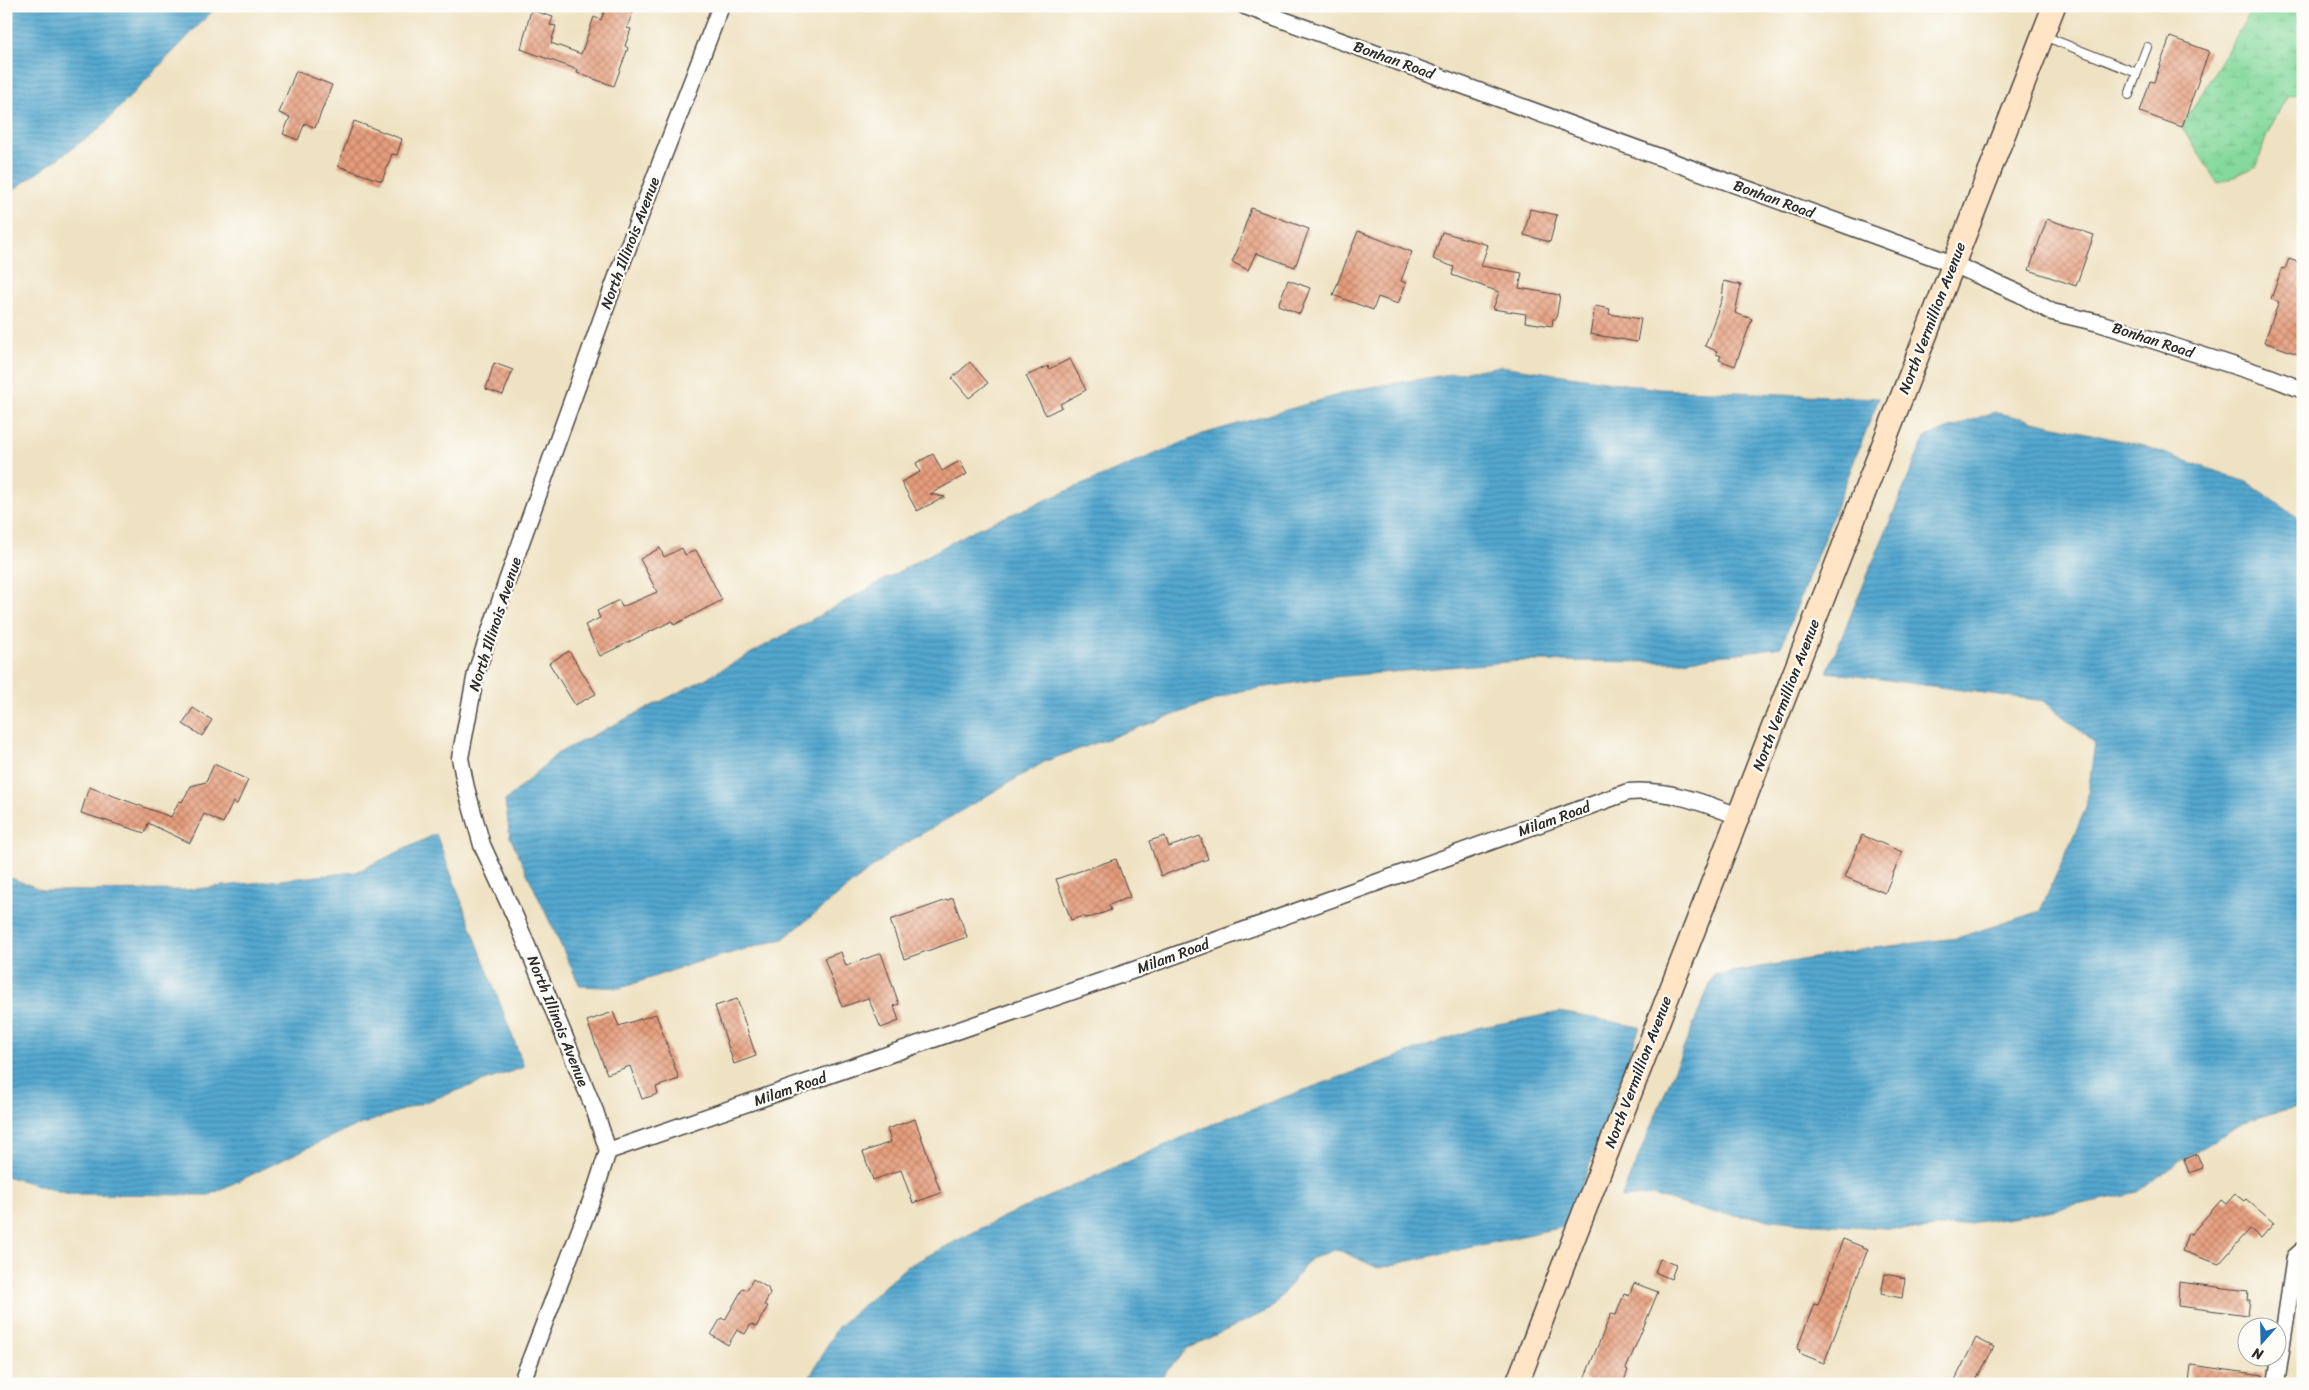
<svg xmlns="http://www.w3.org/2000/svg" width="2309" height="1390" viewBox="0 0 2309 1390" font-family="Sriracha,sans-serif">
  <style>
    .wetland { fill: url(#wetland-marsh); stroke: #588264 }
    .water { fill: url(#water-rules); stroke: #3f697d }
    .building { fill: url(#building-cross-hatch) }
    .lines { fill: none; stroke-linecap: round; stroke-linejoin: round }
    .lane-casing { stroke: #484642; stroke-width: 10 }
    .street-casing { stroke: #484642; stroke-width: 19 }
    .secondary-casing { stroke: #484642; stroke-width: 25 }
    .lane { stroke: #fff; stroke-width: 8 }
    .street { stroke: #fff; stroke-width: 16 }
    .secondary { stroke: #ffe4c6; stroke-width: 22 }
    .labels { text-anchor: middle; dominant-baseline: central; stroke-width: 4.5; stroke-linejoin: round; paint-order: stroke }
    .street-label { font-size: 15px; fill: #2b2b2b; stroke: #fdfcf7 }
  </style>
  <defs>
    <pattern id="wetland-marsh" width="20" height="14" patternUnits="userSpaceOnUse" patternTransform="scale(1.25)"><rect width="20" height="14" fill="#85d99c"/><path d="M1 5h8M5 5V1M11 12h8M15 12V8" fill="none" stroke="#73ba87"/></pattern>
    <pattern id="water-rules" width="6" height="5" patternUnits="userSpaceOnUse" patternTransform="scale(1.25)"><rect width="6" height="5" fill="#53a7cf"/><path d="M0 2.5h6" fill="none" stroke="#4588a8"/></pattern>
    <pattern id="building-cross-hatch" width="8" height="8" patternUnits="userSpaceOnUse" patternTransform="scale(1.25)"><rect width="8" height="8" fill="#e69d7c"/><path d="M0 0l8 8M0 8l8-8" fill="none" stroke="#bb8066"/></pattern>
  </defs>
  <rect width="100%" height="100%" fill="#fdfcf7"/>
  <filter id="ink" filterUnits="userSpaceOnUse"><feTurbulence type="fractalNoise" baseFrequency=".02" numOctaves="2"/><feDisplacementMap in="SourceGraphic" scale="10" xChannelSelector="R" yChannelSelector="G"/><feConvolveMatrix kernelMatrix="1 2 1 2 8 2 1 2 1" color-interpolation-filters="sRGB"/></filter>
  <filter id="wash" filterUnits="userSpaceOnUse"><feTurbulence type="fractalNoise" baseFrequency=".0096" numOctaves="4" result="noise"/><feDisplacementMap in="SourceGraphic" scale="20" xChannelSelector="R" yChannelSelector="G"/><feGaussianBlur stdDeviation="1.12" result="paint"/><feColorMatrix in="noise" values="0 0 0 0 0 0 0 0 0 0 0 0 0 0 0 0 0 1.4 0 .05"/><feComposite in="paint" operator="in"/></filter>
  <g filter="url(#wash)">
    <rect width="100%" height="100%" fill="#efe2c3"/>
    <path class="wetland" d="M2254 6H2303V92L2287 96 2267 134 2257 166 2218 184 2182 127Z"/>
    <path class="water" d="M6 6H217L98 130 6 195Z
      M1501 366 1660 389 1879 398 1781 647 1676 662 1519 661 1334 677 1240 691 1046 761 896 849 783 939 691 964 621 988 580 986 510 837 505 801 558 753 699 682 974 530 1203 434 1359 389Z
      M1994 412 2144 446 2247 482 2303 521V1105L2252 1119 2178 1162 2138 1192 2040 1213 1920 1230 1799 1223 1709 1212 1652 1195 1621 1198 1714 975 1866 949 1957 938 2040 911 2086 808 2095 743 2044 701 1827 672 1925 437Z
      M436 834 524 1067 343 1131 209 1195 69 1194 6 1176V876L45 891 186 890 356 872Z
      M1560 1012 1640 1027 1567 1226 1378 1268 1337 1249 1310 1259 1271 1309 1188 1348 1155 1384H806L837 1328 906 1267 1003 1217 1226 1118 1477 1028Z"/>
    <g id="blocks">
      <path class="building" d="M606 6H619L633 11 627 28 631 29 625 46 628 48 614 86 577 73 578 70 521 49 531 10 553 17 550 25 556 26 551 43 581 54 594 17 601 20Z
        M2170 37 2209 51 2182 127 2140 112 2150 81 2154 82Z
        M296 71 332 85 315 128 305 123 298 140 283 134 290 117 279 113Z
        M354 121 402 139 397 155 392 154 382 181 338 166Z
        M1251 208 1309 229 1295 267 1256 253 1248 270 1232 262 1239 247 1238 246Z
        M1530 209 1557 215 1550 242 1524 235Z
        M2047 219 2094 235 2076 286 2029 270Z
        M1358 231 1412 252 1401 281 1406 283 1398 304 1378 297 1373 310 1333 295Z
        M1442 232 1488 245 1481 266 1522 273 1519 288 1560 295 1556 319H1553L1552 326 1525 322 1526 314 1493 309 1499 292 1452 275 1454 267 1433 259Z
        M2289 259 2303 264V356L2264 342 2279 302 2271 299 2282 268 2285 269Z
        M1288 280 1310 288 1300 314 1278 305Z
        M1724 281 1741 285 1735 313 1752 319 1735 366 1719 360 1721 356 1716 354 1717 351 1705 346 1722 299Z
        M1595 306 1610 309 1609 314 1641 319 1637 342 1590 334Z
        M1070 359 1086 390 1060 404 1062 407 1046 415 1026 376 1048 366 1049 369Z
        M970 362 988 383 969 398 952 378Z
        M494 363 513 370 503 395 486 389Z
        M933 454 942 471 960 461 967 474 930 494 945 497 917 511 901 482 920 472 916 463Z
        M660 548 664 557 682 548 685 555 696 550 722 600 674 625 672 621 600 656 585 625 600 618 597 611 619 600 622 607 657 592 640 559Z
        M569 651 596 694 575 705 549 663Z
        M193 708 212 720 202 736 183 724Z
        M214 764 248 780 237 804 233 802 223 823 204 814 190 843 148 823 145 833 81 813 89 787 171 817 179 801 182 802 191 786 206 782Z
        M1862 835 1902 852 1885 893 1845 877Z
        M1165 836 1169 847 1200 836 1208 859 1161 876 1149 841Z
        M1116 859 1130 897 1109 905 1111 910 1092 917 1084 918 1083 916 1071 920 1056 879Z
        M953 898 967 937 904 959 890 920Z
        M841 952 846 966 881 953 899 1004 894 1006 899 1021 881 1028 868 998 842 1007 824 958Z
        M737 999 756 1056 734 1064 715 1006Z
        M613 1012 619 1026 656 1014 679 1079 656 1087 658 1094 642 1099 630 1066 607 1074 587 1021Z
        M915 1119 941 1193 913 1203 901 1170 873 1180 863 1152 891 1142 887 1129Z
        M2197 1154 2203 1168 2189 1173 2184 1159Z
        M2235 1194 2244 1201 2246 1199 2274 1223 2261 1238 2250 1229 2219 1264 2182 1251 2188 1233 2191 1234 2221 1200 2226 1204Z
        M1843 1239 1868 1249 1824 1363 1799 1353 1800 1350 1797 1349 1814 1304 1818 1305Z
        M1660 1259 1676 1265 1671 1279 1655 1272Z
        M1885 1274 1905 1278 1902 1298 1881 1294Z
        M753 1279 768 1288 770 1294 764 1305 768 1306 756 1327 751 1324 745 1334 737 1330 728 1345 711 1335 721 1318 725 1320 743 1288 747 1290Z
        M2179 1282 2248 1291 2247 1300H2250L2248 1315 2178 1306Z
        M1634 1283 1658 1292 1626 1369 1628 1370 1623 1384H1595L1584 1379 1611 1314 1616 1315 1624 1294 1629 1296Z
        M1976 1338 1994 1347 1974 1384H1953Z
        M2191 1365 2263 1375 2262 1384H2189Z"/>
    </g>
  </g>
  <g filter="url(#ink)">
    <use href="#blocks" fill-opacity="0" stroke="#484642" stroke-width="1"/>
    <g class="lines">
      <g class="lane-casing">
        <path id="lane" d="M2044 36 2137 73 2147 47
          M2129 95 2137 73"/>
      </g>
      <g class="street-casing">
        <path id="street" d="M1245 6 1953 264 2020 294 2052 312 2099 323 2270 377 2303 390
          M608 1151 1137 969 1628 792C1667 789 1702 802 1738 816
          M521 1384 596 1188 608 1151 595 1111 516 919 482 845 466 788 460 758 476 673 507 581 620 268 721 6
          M2276 1384 2295 1257 2303 1250"/>
      </g>
      <g class="secondary-casing">
        <path id="secondary" d="M1517 1384 2054 6"/>
      </g>
      <use href="#lane" class="lane"/>
      <use href="#street" class="street"/>
      <use href="#secondary" class="secondary"/>
    </g>
  </g>
  <g class="labels">
    <g class="street-label">
      <text transform="translate(1394 60) rotate(20)">Bonhan Road</text>
      <text transform="translate(1774 199) rotate(20)">Bonhan Road</text>
      <text transform="translate(630 243) rotate(-69)">North Illinois Avenue</text>
      <text transform="translate(1932 318) rotate(-69)">North Vermillion Avenue</text>
      <text transform="translate(2153 340) rotate(18)">Bonhan Road</text>
      <text transform="translate(495 624) rotate(-72)">North Illinois Avenue</text>
      <text transform="translate(1786 695) rotate(-69)">North Vermillion Avenue</text>
      <text transform="translate(1554 819) rotate(-20)">Milam Road</text>
      <text transform="translate(1173 956) rotate(-20)">Milam Road</text>
      <text transform="translate(558 1021) rotate(68)">North Illinois Avenue</text>
      <text transform="translate(1638 1072) rotate(-69)">North Vermillion Avenue</text>
      <text transform="translate(790 1089) rotate(-19)">Milam Road</text>
    </g>
  </g>
  <rect width="2309" height="1390" fill="none" stroke="#fdfcf7" stroke-width="25"/>
  <g transform="translate(2262 1342) rotate(200)"><circle r="24" fill="#fdfcf7" stroke="#a9a8a5"/>
  <path d="M0-4L9 19L0 12L-9 19Z" fill="#1f6fb2"/>
  <text y="-8" font-size="14" font-weight="bold" text-anchor="middle" fill="#2b2b2b">N</text>
  </g>
</svg>
